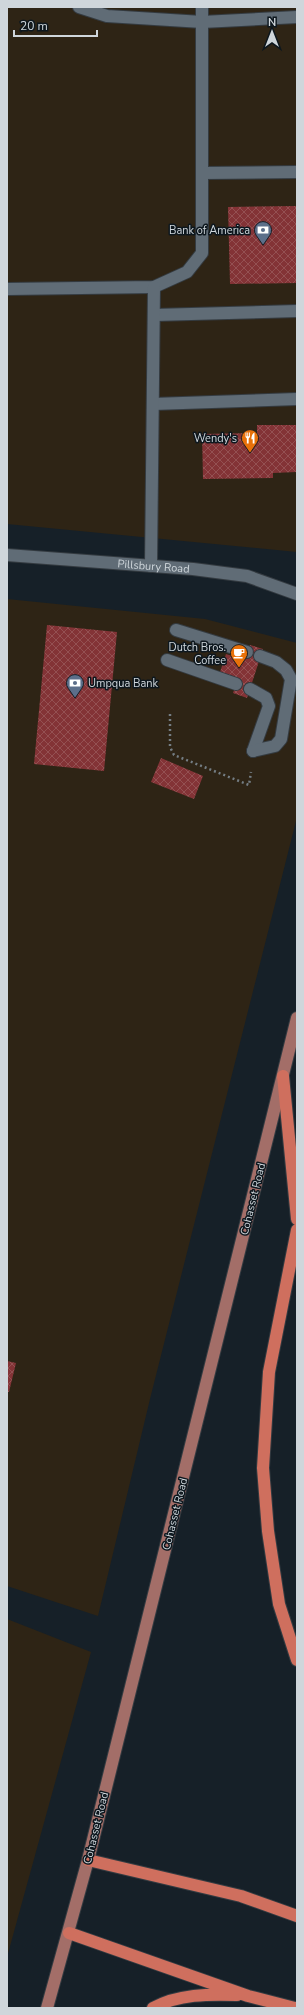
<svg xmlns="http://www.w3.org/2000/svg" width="304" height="2015" viewBox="0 0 304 2015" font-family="'Nunito Sans',sans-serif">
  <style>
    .commercial { fill: #2e2415 }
    .building { fill: url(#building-cross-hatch) }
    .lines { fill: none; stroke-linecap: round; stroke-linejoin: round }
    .minor-casing { stroke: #343b41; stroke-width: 14 }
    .major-casing { stroke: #343b41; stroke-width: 14 }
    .highway-casing { stroke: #343b41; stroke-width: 14 }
    .path { stroke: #747d83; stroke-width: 2.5; stroke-dasharray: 2 3; stroke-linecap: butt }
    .minor { stroke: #606c76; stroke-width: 12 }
    .major { stroke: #a36e68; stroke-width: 12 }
    .highway { stroke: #cf6f5e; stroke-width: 12 }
    .labels { text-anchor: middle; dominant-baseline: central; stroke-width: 3; stroke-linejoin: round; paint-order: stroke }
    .poi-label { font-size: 11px; fill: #cfd6db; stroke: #0d171e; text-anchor: end }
    .street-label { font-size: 11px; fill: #cfd6db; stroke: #0d171e }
  </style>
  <defs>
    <pattern id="building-cross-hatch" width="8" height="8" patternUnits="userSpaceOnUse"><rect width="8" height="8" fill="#833336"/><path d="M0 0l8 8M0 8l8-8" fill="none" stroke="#945052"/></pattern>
  </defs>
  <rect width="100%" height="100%" fill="#162028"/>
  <path class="commercial" d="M7 7H297V552L7 524Z
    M7 599 205 619 297 643V817L150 1399 98 1616 7 1586Z
    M7 1619 91 1652 7 1957Z"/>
  <path class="building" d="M297 206V283L230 284 228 207Z
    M257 425H297V472L273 473V478L203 479 202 434 257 433Z
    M47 625 117 632 104 771 34 764Z
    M250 645 263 649 247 698 233 693 238 678 220 672 226 654 245 660Z
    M161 758 203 776 194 799 151 782Z
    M7 1361 16 1363 9 1392H7Z"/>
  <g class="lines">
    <g class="minor-casing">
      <g id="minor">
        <path d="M79 7 107 16 202 22 297 17"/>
        <path d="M202 173 297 172"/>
        <path d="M7 289 154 287 187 272 202 253V7"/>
        <path d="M154 315 297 311"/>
        <path d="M153 404 297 399"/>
        <path id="s1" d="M7 555 193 569 247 576 297 594"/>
        <path d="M151 566 154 287"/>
        <path d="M176 630 247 652"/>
        <path d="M167 660 236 684"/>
        <path d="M250 689 266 698 269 706 253 751"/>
        <path d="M253 751 275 746 281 739 291 679 286 670 276 662 260 656"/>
      </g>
    </g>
    <g class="major-casing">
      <path id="major" d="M47 2008 88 1860 297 1018"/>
    </g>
    <g class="highway-casing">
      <path id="highway" d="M283 1076 297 1219
        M297 1230 269 1372 263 1468 268 1531 279 1604 297 1660
        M88 1860 241 1896 297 1916
        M69 1933 248 1996 295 2008
        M153 2008C178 1994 209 1994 237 1995"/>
    </g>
    <path class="path" d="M170 714V747L174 755 249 785 251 772"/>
    <use href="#minor" class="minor"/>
    <use href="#major" class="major"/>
    <use href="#highway" class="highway"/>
  </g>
  <defs>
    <g id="bank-pin" transform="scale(0.9)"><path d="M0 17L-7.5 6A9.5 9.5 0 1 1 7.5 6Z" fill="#5c6f8a" stroke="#0d171e"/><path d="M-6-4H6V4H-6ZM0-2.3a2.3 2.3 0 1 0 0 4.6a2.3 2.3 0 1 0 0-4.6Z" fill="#fff"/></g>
    <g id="restaurant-pin" transform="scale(0.9)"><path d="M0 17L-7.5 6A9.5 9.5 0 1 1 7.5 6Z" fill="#e8710a" stroke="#0d171e"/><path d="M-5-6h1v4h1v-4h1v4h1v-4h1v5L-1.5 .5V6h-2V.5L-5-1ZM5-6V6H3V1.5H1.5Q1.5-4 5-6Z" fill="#fff"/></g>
    <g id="cafe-pin" transform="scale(0.9)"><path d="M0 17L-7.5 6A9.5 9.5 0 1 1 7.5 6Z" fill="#e8710a" stroke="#0d171e"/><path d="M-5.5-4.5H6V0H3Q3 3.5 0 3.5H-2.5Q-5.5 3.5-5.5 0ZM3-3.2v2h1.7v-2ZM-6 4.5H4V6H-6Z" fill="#fff"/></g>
  </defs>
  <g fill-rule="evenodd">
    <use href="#bank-pin" x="263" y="230"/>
    <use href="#restaurant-pin" x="250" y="438"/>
    <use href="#cafe-pin" x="239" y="653"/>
    <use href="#bank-pin" x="75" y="683"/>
  </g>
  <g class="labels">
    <g class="poi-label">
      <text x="250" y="230">Bank of America</text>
      <text x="237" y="438">Wendy's</text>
      <text x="226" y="647">Dutch Bros.<tspan x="226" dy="13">Coffee</tspan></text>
      <text x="88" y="683" text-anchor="start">Umpqua Bank</text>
    </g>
    <g class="street-label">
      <text stroke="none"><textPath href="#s1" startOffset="147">Pillsbury Road</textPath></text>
      <text transform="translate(253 1199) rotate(-76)">Cohasset Road</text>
      <text transform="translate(175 1514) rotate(-76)">Cohasset Road</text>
      <text transform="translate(96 1828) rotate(-76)">Cohasset Road</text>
    </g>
  </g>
  <rect width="304" height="2015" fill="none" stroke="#cfd6db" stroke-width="16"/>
  <g transform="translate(272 32)" stroke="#0d171e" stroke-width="3" paint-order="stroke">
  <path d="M0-3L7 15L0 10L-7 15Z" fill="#cfd6db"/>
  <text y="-6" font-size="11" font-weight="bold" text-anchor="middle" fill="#cfd6db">N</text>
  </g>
  <path d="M14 30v6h83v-6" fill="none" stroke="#cfd6db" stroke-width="2"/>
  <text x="20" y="30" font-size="12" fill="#cfd6db" stroke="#0d171e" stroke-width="3" paint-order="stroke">20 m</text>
</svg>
